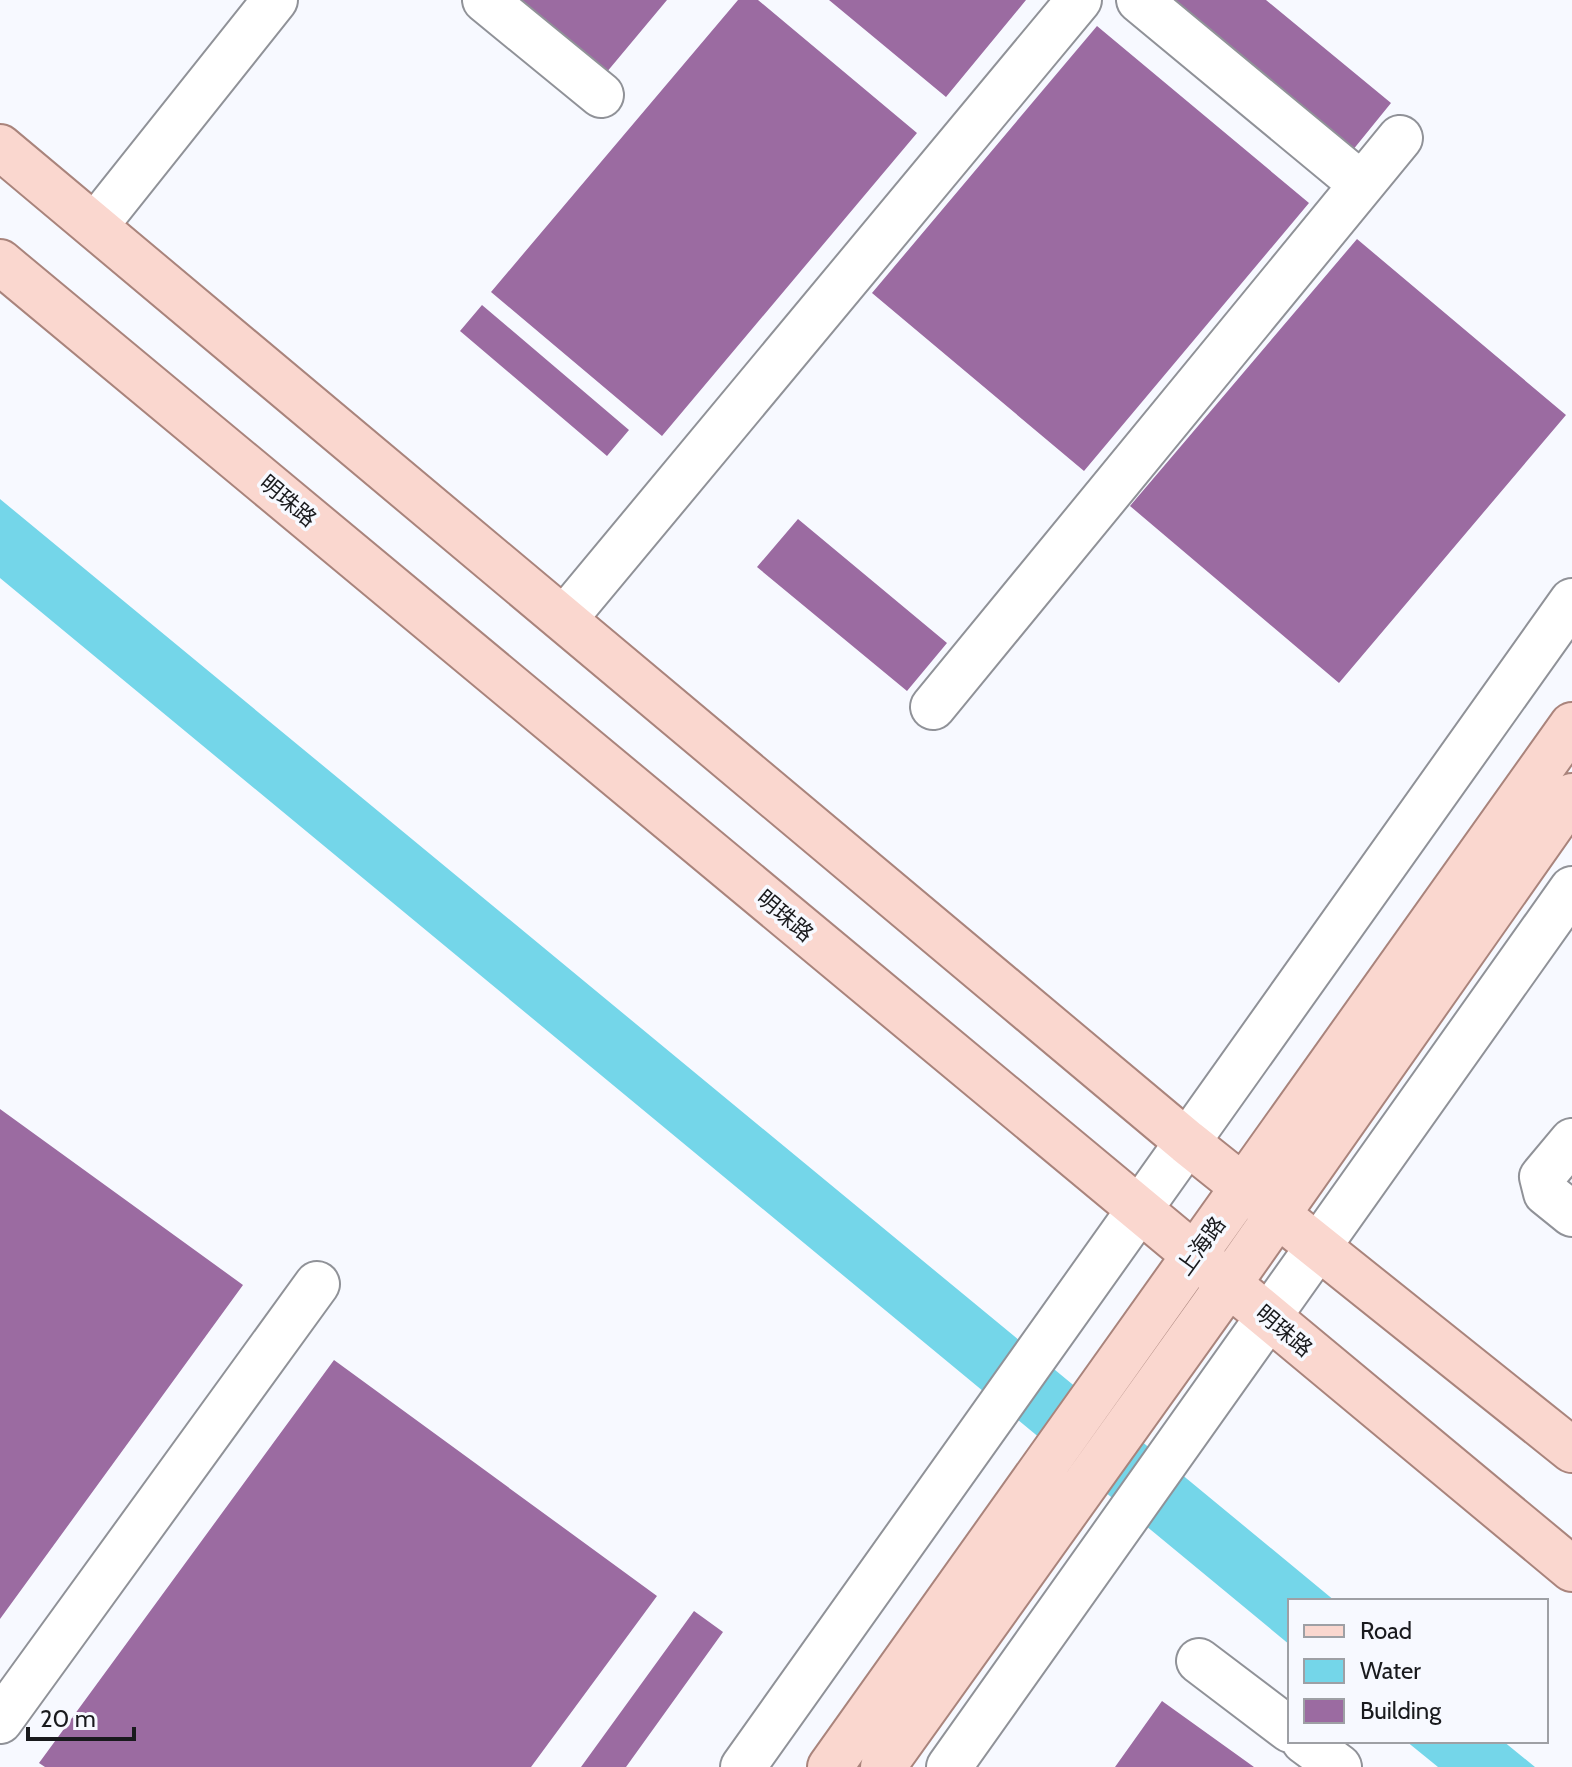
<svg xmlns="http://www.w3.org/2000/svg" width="1572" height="1767" viewBox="0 0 1572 1767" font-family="Cabin,'Noto Sans SC',sans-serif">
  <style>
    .water { fill: #74d6e9 }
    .building { fill: #9b6ba1 }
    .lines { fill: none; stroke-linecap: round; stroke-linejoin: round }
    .minor-casing { stroke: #909298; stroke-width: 48 }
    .major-casing { stroke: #a9847c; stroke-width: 48 }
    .minor { stroke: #fff; stroke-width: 44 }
    .major { stroke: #fad7cf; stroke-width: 44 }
    .labels { text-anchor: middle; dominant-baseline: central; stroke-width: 7; stroke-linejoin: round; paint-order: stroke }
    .street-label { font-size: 22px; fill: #191a1d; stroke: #f7f9ff }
  </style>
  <rect width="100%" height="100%" fill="#f7f9ff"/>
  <path class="water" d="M0 499 1335 1601H1290V1645L0 578Z
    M1406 1741H1503L1535 1767H1438Z"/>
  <path class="building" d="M518 0H667L606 73Z
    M738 0H758L917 133 662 436 491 292Z
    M829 0H1026L946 97Z
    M1159 0H1266L1391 103 1348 156Z
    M1097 26 1309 203 1084 471 872 293Z
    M1357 239 1566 415 1339 683 1130 506Z
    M482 305 629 430 607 456 460 331Z
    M798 519 947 643 907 691 757 567Z
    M0 1109 243 1285 0 1619Z
    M334 1360 657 1596 531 1767H45L39 1763Z
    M694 1611 723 1632 626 1767H581Z
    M1162 1701 1254 1767H1115Z"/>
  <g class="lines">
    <g class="minor-casing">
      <path id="minor" d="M485 0 601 95
        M1139 0 1361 184
        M95 226 275 0
        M565 618 1079 0
        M933 707 1400 138
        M1572 1141 1542 1177 1546 1193 1572 1214
        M1199 1661 1290 1730
        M0 1721 317 1284
        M1304 1741 1339 1767
        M743 1767 1572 601
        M949 1767 1572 889"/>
    </g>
    <g class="major-casing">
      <path id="major" d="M0 147 1187 1142 1572 1450
        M0 262 1572 1569
        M830 1767 1572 725
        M883 1767 1228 1285 1572 796"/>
    </g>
    <use href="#minor" class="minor"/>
    <use href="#major" class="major"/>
  </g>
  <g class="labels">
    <g class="street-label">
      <text transform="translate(288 501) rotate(40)">明珠路</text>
      <text transform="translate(785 916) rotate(40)">明珠路</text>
      <text transform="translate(1201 1246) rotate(-54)">上海路</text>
      <text transform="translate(1284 1331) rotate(40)">明珠路</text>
    </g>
  </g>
  <rect x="1288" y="1599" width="260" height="144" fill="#f7f9ff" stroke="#9ea0a5" stroke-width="2"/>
  <rect x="1304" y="1625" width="40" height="12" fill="#fad7cf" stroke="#9ea0a5" stroke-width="2"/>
  <text x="1360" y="1639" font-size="24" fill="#191a1d">Road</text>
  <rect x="1304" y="1659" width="40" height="24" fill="#74d6e9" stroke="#9ea0a5" stroke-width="2"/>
  <text x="1360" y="1679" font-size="24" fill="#191a1d">Water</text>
  <rect x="1304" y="1699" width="40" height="24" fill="#9b6ba1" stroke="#9ea0a5" stroke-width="2"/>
  <text x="1360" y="1719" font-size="24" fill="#191a1d">Building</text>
  <path d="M28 1727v12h106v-12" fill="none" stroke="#191a1d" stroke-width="4"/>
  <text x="40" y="1727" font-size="24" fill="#191a1d" stroke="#f7f9ff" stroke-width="6" paint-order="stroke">20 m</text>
</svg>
